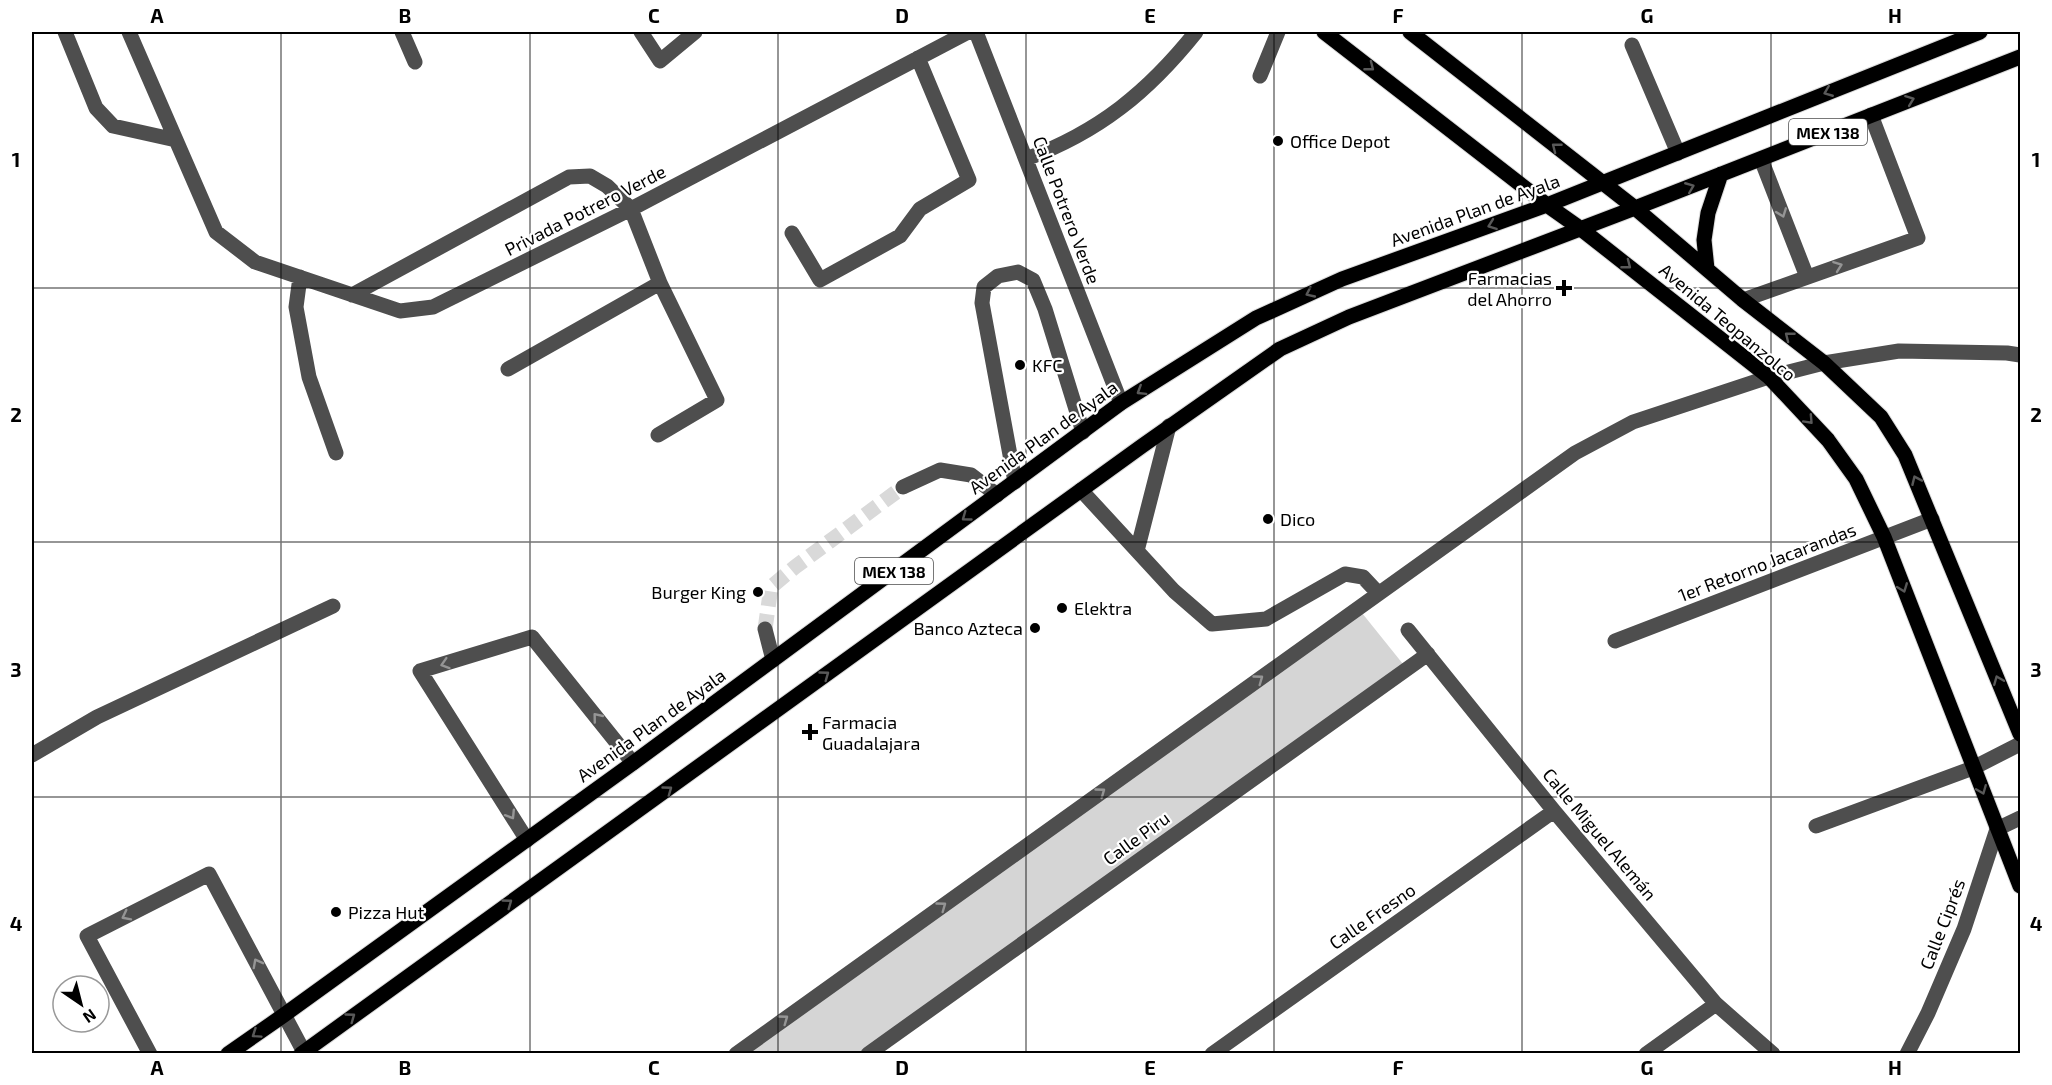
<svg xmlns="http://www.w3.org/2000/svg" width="2052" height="1085" viewBox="0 0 2052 1085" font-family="'Exo 2',sans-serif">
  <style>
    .green { fill: #d5d5d5 }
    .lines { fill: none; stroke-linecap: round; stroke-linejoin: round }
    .minor-tunnel { stroke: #d9d9d9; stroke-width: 15; stroke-dasharray: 15 8; stroke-linecap: butt }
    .major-casing { stroke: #dbdbdb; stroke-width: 17 }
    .minor { stroke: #4e4e4e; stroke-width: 15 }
    .major { stroke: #000; stroke-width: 15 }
    .oneway { stroke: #595959 }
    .oneway2 { stroke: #959595 }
    .grid { fill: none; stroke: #000; stroke-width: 1.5; stroke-opacity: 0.55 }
    .poi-dot { fill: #000; stroke: #fff; stroke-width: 2 }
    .labels { text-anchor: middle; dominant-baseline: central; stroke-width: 4.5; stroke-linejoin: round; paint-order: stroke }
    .shield { fill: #fff; stroke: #4c4c4c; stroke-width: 1.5 }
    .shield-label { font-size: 16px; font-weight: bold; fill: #000 }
    .poi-label { font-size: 18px; fill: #000; stroke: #fff; text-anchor: start }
    .street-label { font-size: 18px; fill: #000; stroke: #fff }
    .neatline { fill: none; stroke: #000; stroke-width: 2 }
    .grid-label { font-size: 20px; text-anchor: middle; font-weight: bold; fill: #000 }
  </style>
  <rect width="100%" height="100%" fill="#fff"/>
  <path class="green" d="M1358 608 1407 669 868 1053 736 1054Z"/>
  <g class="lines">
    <path class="minor-tunnel" d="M765 629 771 587 795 567 903 487"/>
    <g class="major-casing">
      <path id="major" d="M1324 32 1547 205 1581 229 1769 377 1828 440 1856 479 1884 537 2020 886
        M1410 32 1635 208 1743 300 1824 363 1881 417 1905 455 2020 734
        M1707 269 1704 240 1708 213 1721 174
        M228 1054 284 1015 633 763 1121 403 1256 318 1342 279 1547 205 1980 32
        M301 1054 1142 446 1280 349 1349 317 1635 208 2020 57"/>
    </g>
    <path class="minor" d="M65 32 96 108 113 126 176 140
      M129 32 216 232 255 262 400 311 433 307 631 209 968 32
      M402 32 415 62
      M641 32 660 61 695 32
      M976 32 1121 403
      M1632 45 1678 153
      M1260 76 1278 32
      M1026 159C1099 132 1148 92 1196 32
      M1761 159 1807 277
      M792 233 820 280 900 236 920 209 969 180 918 58
      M300 277 296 307 309 377 336 453
      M352 295 569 177 590 176 607 186 631 209 660 283 717 400 658 435
      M1743 300 1918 238 1871 115
      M508 369 660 283
      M1015 482 982 303 984 287 998 276 1018 272 1033 280 1045 309 1083 432
      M903 487 940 470 971 475 997 495
      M1081 490 1174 591 1212 624 1266 619 1345 574 1363 577 1378 593
      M1137 551 1169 426
      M765 629 773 660
      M1408 630 1554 811 1716 1004 1773 1054
      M1615 641 1932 519
      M32 755 97 717 333 606
      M1816 826 1973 768 2020 744
      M527 840 420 671 532 637 633 763
      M150 1054 87 936 209 874 305 1054
      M736 1054 1575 453 1633 422 1769 377 1824 363 1899 351 2007 353 2020 355
      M868 1054 1428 654
      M1212 1054 1554 811
      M1646 1054 1716 1004
      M1907 1054 1928 1013 1964 929 1997 829 2020 818"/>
    <use href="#major" class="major"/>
  </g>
  <defs><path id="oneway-chevron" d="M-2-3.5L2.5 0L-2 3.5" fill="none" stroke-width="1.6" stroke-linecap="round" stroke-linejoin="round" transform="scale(1.5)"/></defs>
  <g class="oneway">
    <use href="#oneway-chevron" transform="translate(1370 67) rotate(38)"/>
    <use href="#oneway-chevron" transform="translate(1828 92) rotate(158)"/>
    <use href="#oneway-chevron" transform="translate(1910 100) rotate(-21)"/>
    <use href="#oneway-chevron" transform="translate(1556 147) rotate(-142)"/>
    <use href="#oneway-chevron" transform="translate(1690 187) rotate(-22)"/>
    <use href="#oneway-chevron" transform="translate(1492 225) rotate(160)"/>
    <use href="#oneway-chevron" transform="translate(1627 265) rotate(38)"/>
    <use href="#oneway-chevron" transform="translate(1310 293) rotate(155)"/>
    <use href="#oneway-chevron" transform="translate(1789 336) rotate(-142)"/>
    <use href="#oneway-chevron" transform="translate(1141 391) rotate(148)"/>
    <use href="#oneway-chevron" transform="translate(1809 420) rotate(47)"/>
    <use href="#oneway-chevron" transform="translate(1916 480) rotate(-114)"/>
    <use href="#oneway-chevron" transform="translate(966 517) rotate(144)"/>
    <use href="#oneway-chevron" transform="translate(1903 588) rotate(69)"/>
    <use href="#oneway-chevron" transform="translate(825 675) rotate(-36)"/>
    <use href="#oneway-chevron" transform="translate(1998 680) rotate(-112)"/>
    <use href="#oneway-chevron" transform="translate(668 790) rotate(-36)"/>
    <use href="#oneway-chevron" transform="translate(1982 790) rotate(68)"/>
    <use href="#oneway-chevron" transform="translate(508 903) rotate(-36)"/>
    <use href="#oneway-chevron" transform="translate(351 1017) rotate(-36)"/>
    <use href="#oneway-chevron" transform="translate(256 1034) rotate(146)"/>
  </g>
  <g class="oneway2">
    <use href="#oneway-chevron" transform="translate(1782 213) rotate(69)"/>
    <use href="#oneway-chevron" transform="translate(1838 266) rotate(-20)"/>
    <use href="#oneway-chevron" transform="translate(445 664) rotate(163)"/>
    <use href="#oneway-chevron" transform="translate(1259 679) rotate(-36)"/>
    <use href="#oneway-chevron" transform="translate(597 717) rotate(-129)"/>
    <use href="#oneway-chevron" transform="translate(1101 792) rotate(-36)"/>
    <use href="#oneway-chevron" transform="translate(511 815) rotate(58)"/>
    <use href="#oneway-chevron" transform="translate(942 906) rotate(-36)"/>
    <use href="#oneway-chevron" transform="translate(126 916) rotate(153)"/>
    <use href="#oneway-chevron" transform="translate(257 963) rotate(-118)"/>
    <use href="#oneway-chevron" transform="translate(784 1019) rotate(-36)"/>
  </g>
  <path class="grid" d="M281 32V1054M530 32V1054M778 32V1054M1026 32V1054M1274 32V1054M1522 32V1054M1771 32V1054M32 288H2020M32 542H2020M32 797H2020"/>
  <g class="poi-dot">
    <circle cx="1278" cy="141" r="6"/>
    <path d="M1561 279h6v6h6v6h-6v6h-6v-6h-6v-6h6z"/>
    <circle cx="1020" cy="365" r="6"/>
    <circle cx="1268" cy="519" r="6"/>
    <circle cx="758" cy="592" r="6"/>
    <circle cx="1062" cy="608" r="6"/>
    <circle cx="1035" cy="628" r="6"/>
    <path d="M807 723h6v6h6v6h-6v6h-6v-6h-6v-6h6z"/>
    <circle cx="336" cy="912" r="6"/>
  </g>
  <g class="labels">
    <g class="shield">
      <rect x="1789" y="119" width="78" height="26" rx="4.5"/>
      <rect x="855" y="558" width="78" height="26" rx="4.5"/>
    </g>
    <g class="shield-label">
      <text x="1828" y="132">MEX 138</text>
      <text x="894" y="571">MEX 138</text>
    </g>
    <g class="poi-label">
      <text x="1290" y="141">Office Depot</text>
      <text x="1552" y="278" text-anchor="end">Farmacias<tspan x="1552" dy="21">del Ahorro</tspan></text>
      <text x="1032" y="365">KFC</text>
      <text x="1280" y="519">Dico</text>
      <text x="746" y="592" text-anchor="end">Burger King</text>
      <text x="1074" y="608">Elektra</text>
      <text x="1023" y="628" text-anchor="end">Banco Azteca</text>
      <text x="822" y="722">Farmacia<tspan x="822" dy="21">Guadalajara</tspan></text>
      <text x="348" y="912">Pizza Hut</text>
    </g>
    <g class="street-label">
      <text transform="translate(585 210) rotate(-27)">Privada Potrero Verde</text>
      <text transform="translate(1067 210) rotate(69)">Calle Potrero Verde</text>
      <text transform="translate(1475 210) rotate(-20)">Avenida Plan de Ayala</text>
      <text transform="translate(1728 322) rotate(40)">Avenida Teopanzolco</text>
      <text transform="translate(1043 437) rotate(-36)">Avenida Plan de Ayala</text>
      <text transform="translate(1767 562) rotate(-21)">1er Retorno Jacarandas</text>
      <text transform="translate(651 725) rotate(-36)">Avenida Plan de Ayala</text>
      <text transform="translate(1600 834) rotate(50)">Calle Miguel Alemán</text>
      <text transform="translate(1136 838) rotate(-36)">Calle Piru</text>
      <text transform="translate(1372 916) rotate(-35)">Calle Fresno</text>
      <text transform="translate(1942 924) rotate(-69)">Calle Ciprés</text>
    </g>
  </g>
  <rect width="2052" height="1085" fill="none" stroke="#ffffff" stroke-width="66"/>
  <g transform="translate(81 1004) rotate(145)"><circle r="28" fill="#ffffff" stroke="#999999" stroke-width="1.5"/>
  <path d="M0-4.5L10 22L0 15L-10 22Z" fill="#000000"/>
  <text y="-9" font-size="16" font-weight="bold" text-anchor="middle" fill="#000000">N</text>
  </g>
  <rect x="33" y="33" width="1986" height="1019" class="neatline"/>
  <g class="grid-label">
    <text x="157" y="23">A</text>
    <text x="405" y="23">B</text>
    <text x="654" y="23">C</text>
    <text x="902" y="23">D</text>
    <text x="1150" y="23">E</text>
    <text x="1398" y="23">F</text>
    <text x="1647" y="23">G</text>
    <text x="1895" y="23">H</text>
    <text x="16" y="167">1</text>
    <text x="2036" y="167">1</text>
    <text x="16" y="422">2</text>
    <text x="2036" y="422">2</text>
    <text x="16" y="677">3</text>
    <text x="2036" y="677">3</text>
    <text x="16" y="931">4</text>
    <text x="2036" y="931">4</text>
    <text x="157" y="1075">A</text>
    <text x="405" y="1075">B</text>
    <text x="654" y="1075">C</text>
    <text x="902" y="1075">D</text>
    <text x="1150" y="1075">E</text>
    <text x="1398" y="1075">F</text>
    <text x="1647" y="1075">G</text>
    <text x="1895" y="1075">H</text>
  </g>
</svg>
